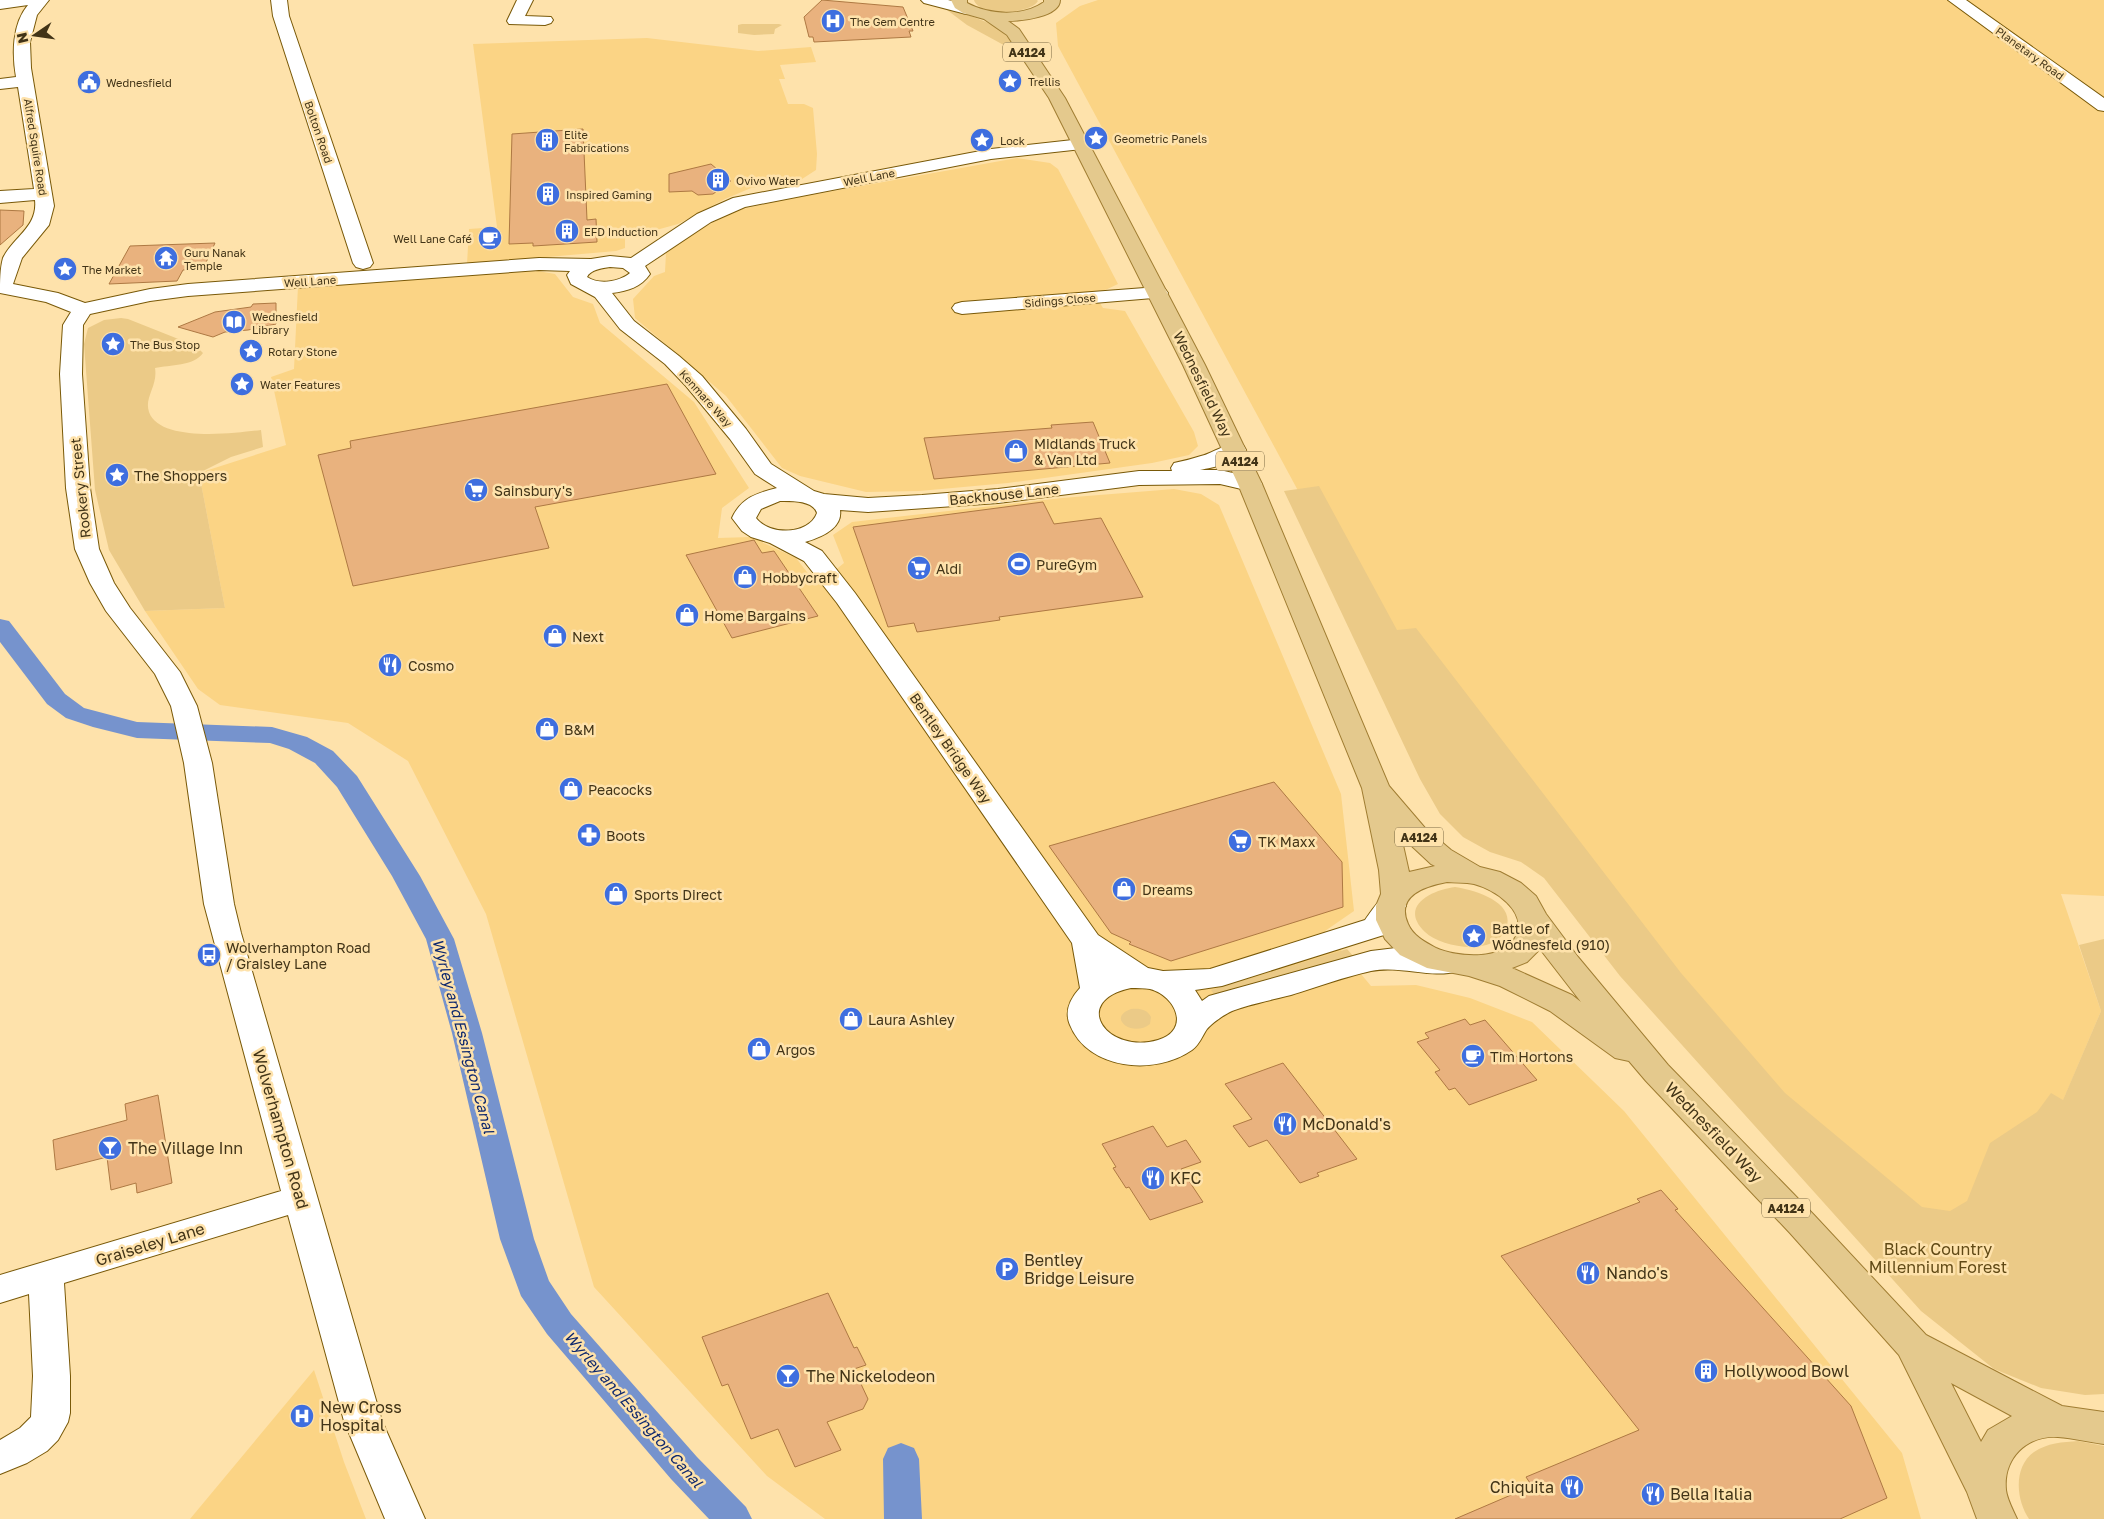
<svg xmlns="http://www.w3.org/2000/svg" width="2104" height="1519" viewBox="0 0 2104 1519" font-family="'Golos Text',sans-serif">
  <style>
    .built { fill: #fbd485 }
    .green { fill: #ebca87 }
    .lines { fill: none; stroke-linecap: round; stroke-linejoin: round }
    .canal { fill: #7693cd; fill-rule: evenodd }
    .building { fill: #e9b27e; stroke: #ae7943 }
    .minor-casing { stroke: #795908; stroke-width: 2 }
    .major-casing { stroke: #a07d32; stroke-width: 2 }
    .minor { fill: #fff; fill-rule: evenodd }
    .major { fill: #e4c98d; fill-rule: evenodd }
    .labels { text-anchor: middle; dominant-baseline: central; stroke-width: 5; stroke-linejoin: round; paint-order: stroke }
    .far-poi-label { font-size: 11px; fill: #423417; stroke: #fee2ab; text-anchor: start }
    .far-street-label { font-size: 11px; fill: #423417; stroke: #fee2ab }
    .shield { fill: #fee2ab; stroke: #7a6843; stroke-width: 1 }
    .shield-label { font-size: 12px; font-weight: bold; fill: #423417 }
    .street-label { font-size: 14px; fill: #423417; stroke: #fee2ab }
    .poi-label { font-size: 14px; fill: #423417; stroke: #fee2ab; text-anchor: start }
    .water-label { font-size: 15px; font-style: italic; fill: #0e286d; stroke: #fee2ab }
    .near-poi-label { font-size: 16px; fill: #423417; stroke: #fee2ab; text-anchor: start }
    .near-street-label { font-size: 16px; fill: #423417; stroke: #fee2ab }
    .near-park-label { font-size: 16px; fill: #604915; stroke: #fee2ab }
  </style>
  <rect width="100%" height="100%" fill="#fee2ab"/>
  <path class="built" d="M1098 0H2104V896L2061 894 2101 1011 2051 1129 1996 1244 1911 1238 1458 787 1058 46 1056 23 1080 6Z
    M647 38 758 51 811 47 816 62 780 65 785 79H779L788 104H804L813 108 817 154 816 170 802 179 751 188 725 199 678 224 649 232 625 235V248L616 251 467 264 469 229 497 227 473 44Z
    M1017 158 1050 163 1058 169 1118 284 1095 295 1103 308 1125 311 1194 432 1198 446 1189 455 1152 463 1008 483 919 491 866 492 800 476 782 468 726 396 635 318 633 299 654 276 665 272 666 253 686 237 734 211 783 200Z
    M538 271 555 274 573 297 593 304 600 323 694 402 749 488 722 508 718 538 751 537 796 558 817 585 844 563 833 535 852 522 1062 498 1174 489 1201 494 1219 505 1341 794 1354 911 1325 931 1371 986 1416 985 1470 998 1532 1022 1624 1111 1902 1453 1921 1519H825L767 1476 594 1287 486 914 408 761 348 723 220 705 198 689 145 611 225 608 199 473 286 445 271 377 294 369 298 286Z
    M314 1370 344 1462 366 1519H190Z"/>
  <path class="green" d="M974 0H1037L1038 1C1030 15 978 16 974 0Z
    M948 9C978 19 998 21 1017 49H1011L967 25 947 10Z
    M742 24H779L782 25 775 29 774 34 754 35 738 33V25Z
    M121 318 128 319 196 346 203 353C194 366 170 365 155 368 158 386 144 397 149 412 160 443 236 433 261 430L263 447 231 457 199 473 225 608 145 611 109 550 95 490 84 344 88 328 104 320Z
    M1319 486 1397 630 1416 628 1681 973 1785 1093 1922 1207 1950 1211 1967 1201 1990 1143 2037 1112 2051 1093 2063 1100 2101 1011 2079 945 2104 939V1394L2085 1395 2041 1388 1994 1369 1921 1311 1620 976 1544 878 1521 862 1490 852 1463 837 1440 814 1420 779 1284 491Z
    M1455 887C1474 890 1519 902 1505 931 1492 956 1442 948 1425 932 1398 906 1432 890 1455 887Z
    M1347 949 1354 957 1217 998 1211 990Z
    M1131 1009C1139 1008 1147 1009 1151 1017L1150 1024C1133 1038 1106 1018 1131 1009Z
    M2078 1441 2104 1446V1519H2029C2016 1500 2013 1467 2034 1452 2047 1443 2063 1442 2078 1441Z"/>
  <g class="lines">
    <path class="canal" d="M0 619 9 621 65 694 84 708 137 722 272 727 307 737 333 751 357 776 420 876 454 939 482 1033 534 1239 549 1281 571 1314 697 1457 746 1507 752 1519H709L671 1479 547 1334 521 1296 500 1239 452 1033 426 939 392 876 337 787 315 763 289 749 270 743 137 738 93 727 66 718 47 704 0 642Z
      M901 1443 914 1448 919 1459 922 1519H884L883 1459 888 1448Z"/>
  </g>
  <path class="building" d="M822 0 903 7 913 31H909L911 37 814 42 813 37H809L804 17Z
    M583 129 587 220 596 219 597 242 533 246V243L509 244 512 134Z
    M711 164 731 181 713 194 698 195 692 191 669 192V174Z
    M0 210 24 211 23 225 0 245Z
    M215 243 203 269 183 270 177 281 109 284 130 246Z
    M276 303V324L248 330 225 332 213 337 178 327 215 312 251 307 253 304Z
    M667 384 716 474 535 507 549 548 353 586 318 455 351 448 350 441Z
    M1093 422 1110 463 934 479 924 438 1052 428 1051 425Z
    M1043 502 1054 524 1101 518 1143 597 999 617 1000 620 917 632 914 623 888 627 853 527Z
    M754 540 762 553 774 551 818 616 732 638 686 555Z
    M1274 782 1342 862 1343 907 1171 961 1129 944 1131 942 1111 933 1049 846Z
    M1465 1019 1470 1025 1485 1020 1537 1080 1469 1105 1455 1088 1449 1090 1435 1072 1440 1070 1417 1042 1429 1038 1425 1033Z
    M1283 1063 1357 1159 1317 1173 1319 1176 1300 1183 1267 1140 1249 1147 1233 1126 1252 1119 1225 1084Z
    M158 1095 172 1183 137 1193 136 1183 111 1190 107 1157 56 1170 53 1140 127 1120 125 1104Z
    M1153 1126 1167 1147 1186 1140 1201 1162 1181 1169 1203 1202 1150 1220 1129 1187 1126 1188 1113 1168 1116 1167 1102 1144Z
    M1661 1190 1678 1209 1675 1210 1851 1406 1887 1498 1840 1519H1455L1532 1486 1526 1477 1639 1430 1501 1256 1640 1202 1637 1199Z
    M828 1293 854 1348 857 1347 866 1365 854 1369 868 1399 863 1409 827 1422 841 1450 795 1467 778 1429 751 1439 728 1384 722 1386 702 1337Z"/>
  <g class="lines">
    <g class="minor-casing">
      <path id="minor" d="M0 0H49L37 15 30 42 31 68 54 206 49 225 22 258 13 284 58 293 85 303 150 289 188 284 539 258 591 259 610 256 631 258 697 214 733 198 991 149 1082 139 1088 140 1091 144 1088 148 1082 149 991 159 745 207 711 222 645 266 650 274C641 287 628 291 612 293L634 321 679 356 702 376 746 429 771 464 814 491 824 494 868 498 922 495 998 489 1139 471H1172L1171 468 1174 463C1183 461 1192 459 1201 456 1216 452 1227 441 1243 445L1246 450C1238 463 1214 467 1200 470H1220L1258 479 1262 484 1258 489 1250 491 1220 484 1139 485 998 503 868 512 840 510C843 529 819 538 805 542L822 551 855 593 1098 935 1148 968 1163 971 1210 969 1365 920C1377 904 1380 893 1402 899L1406 906 1387 934 1222 986 1195 990 1202 1001 1209 996 1371 951 1396 948 1458 957 1462 964 1458 971C1431 979 1401 965 1371 971 1344 977 1317 987 1291 995 1272 1000 1250 1004 1232 1011 1225 1014 1212 1023 1207 1029 1202 1036 1200 1044 1192 1050 1155 1076 1088 1070 1070 1025 1064 1011 1070 999 1080 988L1072 943 837 603 804 561 770 543 751 537 742 531 732 518C741 498 757 493 777 488L755 474 730 439 686 386 665 364 620 329 595 297 571 284 567 275 570 271 539 270 188 296 150 301 90 314 83 325 82 374 90 488 99 549 114 583 130 608 180 672 197 706 212 763 234 904 241 933 382 1421 425 1519H385L344 1421 288 1215 64 1283 70 1376V1413L68 1422 58 1440 47 1451 27 1463 0 1474V1440L20 1428 31 1417 33 1376 29 1294 0 1303V1275L281 1191 204 904 184 763 171 706 155 674 106 611 90 583 75 549 66 488 60 374 63 325 71 312 46 302 0 293C0 282 0 268 3 258 13 237 38 227 35 200L0 203V191L34 189 18 87 0 89V79L16 77C12 54 12 24 28 5L0 9ZM610 267 623 268 630 273C619 282 599 285 587 277 590 270 602 268 610 267ZM780 501C791 501 813 500 817 513 809 535 770 536 756 518L761 509ZM1131 988C1137 988 1144 988 1150 989 1176 996 1191 1030 1158 1040 1107 1055 1069 1001 1131 988Z
        M271 0H287L289 16 373 263 370 267 363 269 356 267 353 263 273 16Z
        M517 0H533L525 16 551 17 553 20 551 23 545 25 509 24 507 21Z
        M921 0H948L972 6 974 9 972 12 966 14 924 3Z
        M1948 0H1966L2104 98V111L2098 110Z
        M1158 287 1165 289 1168 293 1165 297 962 314 955 312 952 308 955 304 962 302Z"/>
    </g>
    <g class="major-casing">
      <path id="major" d="M951 0H967V3C989 15 1023 17 1044 2V0H1060C1060 17 1021 21 1008 21L1019 29 1065 98 1205 365 1262 484 1389 786 1425 828 1451 850 1480 867 1500 872 1521 883 1536 896 1546 914 1578 957 1668 1065 1814 1215 1926 1335 2062 1406 2104 1412V1444C2089 1442 2073 1438 2058 1437 2026 1435 2003 1459 2006 1490 2007 1499 2013 1510 2017 1519H1977L1967 1492 1899 1355 1790 1233 1646 1081 1629 1061 1615 1058 1550 1011 1500 986 1469 976 1427 968 1400 955 1385 939 1376 920V906L1381 894 1379 870 1362 788 1238 484 1183 365 1049 98 1007 35 984 19 963 13 955 8ZM1401 836 1431 864 1435 866 1409 872ZM1447 882C1456 883 1465 882 1474 884 1494 889 1528 911 1516 936 1504 962 1456 957 1436 948 1425 942 1413 936 1408 924 1395 895 1426 886 1447 882ZM1540 949 1581 1002 1572 995 1512 968 1527 962ZM1951 1383 2012 1416 1988 1430 1981 1442Z"/>
    </g>
    <use href="#minor" class="minor"/>
    <use href="#major" class="major"/>
  </g>
  <defs>
    <g id="hospital-disc" transform="scale(1.25)"><circle r="9.5" fill="#3e6edf" stroke="#fee2ab"/><path d="M-5-5h3v3.5h4V-5h3V5h-3V1.5h-4V5h-3Z" fill="#fff"/></g>
    <g id="sight-disc" transform="scale(1.25)"><circle r="9.5" fill="#3e6edf" stroke="#fee2ab"/><path d="M0-6L1.8-2.2L6-1.7L2.9 1.2L3.7 5.4L0 3.3L-3.7 5.4L-2.9 1.2L-6-1.7L-1.8-2.2Z" fill="#fff"/></g>
    <g id="civic-disc" transform="scale(1.25)"><circle r="9.5" fill="#3e6edf" stroke="#fee2ab"/><path d="M-.6-6.5H3V-4.5H.6V-3L4-1V1h2V6H-6V1h2V-1L-.6-3ZM-1.2 2.5V6h2.4V2.5Z" fill="#fff"/></g>
    <g id="building-disc" transform="scale(1.25)"><circle r="9.5" fill="#3e6edf" stroke="#fee2ab"/><path d="M-4-6H4V6H1V3H-1V6H-4ZM-2.5-4.3h1.7v1.8h-1.7ZM.8-4.3h1.7v1.8H.8ZM-2.5-1h1.7V.8h-1.7ZM.8-1h1.7V.8H.8Z" fill="#fff"/></g>
    <g id="cafe-disc" transform="scale(1.25)"><circle r="9.5" fill="#3e6edf" stroke="#fee2ab"/><path d="M-5.5-4.5H6V0H3Q3 3.5 0 3.5H-2.5Q-5.5 3.5-5.5 0ZM3-3.2v2h1.7v-2ZM-6 4.5H4V6H-6Z" fill="#fff"/></g>
    <g id="temple-disc" transform="scale(1.25)"><circle r="9.5" fill="#3e6edf" stroke="#fee2ab"/><path d="M0-6L5-2H3V0L6.5 2.5H4V6H1.5V3h-3V6H-4V2.5H-6.5L-3 0V-2H-5Z" fill="#fff"/></g>
    <g id="library-disc" transform="scale(1.25)"><circle r="9.5" fill="#3e6edf" stroke="#fee2ab"/><path d="M-6-4Q-3-5.5-.7-3.5V5Q-3 3-6 4ZM6-4Q3-5.5 .7-3.5V5Q3 3 6 4Z" fill="#fff"/></g>
    <g id="shop-disc" transform="scale(1.25)"><circle r="9.5" fill="#3e6edf" stroke="#fee2ab"/><path d="M-5-2.5h2.3a2.7 3.5 0 0 1 5.4 0H5L5.5 6h-11ZM-1.5-2.5h3a1.5 2.3 0 0 0-3 0Z" fill="#fff"/></g>
    <g id="supermarket-disc" transform="scale(1.25)"><circle r="9.5" fill="#3e6edf" stroke="#fee2ab"/><path d="M-6-5.5h2.5l.6 2H6L4.5 2H-2.5L-4.4-4H-6ZM-1.5 3.2a1.3 1.3 0 1 0 .1 0ZM3 3.2a1.3 1.3 0 1 0 .1 0Z" fill="#fff"/></g>
    <g id="stadium-disc" transform="scale(1.25)"><circle r="9.5" fill="#3e6edf" stroke="#fee2ab"/><path d="M0-5a6.5 5 0 1 0 0 10a6.5 5 0 1 0 0-10ZM-3.5-1.8h7v3.6h-7Z" fill="#fff"/></g>
    <g id="restaurant-disc" transform="scale(1.25)"><circle r="9.5" fill="#3e6edf" stroke="#fee2ab"/><path d="M-5-6h1v4h1v-4h1v4h1v-4h1v5L-1.5 .5V6h-2V.5L-5-1ZM5-6V6H3V1.5H1.5Q1.5-4 5-6Z" fill="#fff"/></g>
    <g id="pharmacy-disc" transform="scale(1.25)"><circle r="9.5" fill="#3e6edf" stroke="#fee2ab"/><path d="M-2-6h4v4h4v4h-4v4h-4v-4h-4v-4h4Z" fill="#fff"/></g>
    <g id="bus-disc" transform="scale(1.25)"><circle r="9.5" fill="#3e6edf" stroke="#fee2ab"/><path d="M-5-6H5V4H4V6H2V4H-2V6H-4V4H-5ZM-3.5-4V0h7V-4ZM-3.5 1.2v1.5H-2V1.2ZM2 1.2v1.5H3.5V1.2Z" fill="#fff"/></g>
    <g id="bar-disc" transform="scale(1.25)"><circle r="9.5" fill="#3e6edf" stroke="#fee2ab"/><path d="M-6-5H6L.8 .8V4.5H3.5V6h-7V4.5H-.8V.8Z" fill="#fff"/></g>
    <g id="parking-disc" transform="scale(1.25)"><circle r="9.5" fill="#3e6edf" stroke="#fee2ab"/><path d="M-3.5-5.5H1a3.5 3.5 0 0 1 0 7H-1V5.5H-3.5ZM-1-3.4V-.6H.8a1.4 1.4 0 0 0 0-2.8Z" fill="#fff"/></g>
  </defs>
  <g fill-rule="evenodd">
    <use href="#hospital-disc" x="833" y="21"/>
    <use href="#sight-disc" x="1010" y="81"/>
    <use href="#civic-disc" x="89" y="82"/>
    <use href="#sight-disc" x="1096" y="138"/>
    <use href="#building-disc" x="547" y="140"/>
    <use href="#sight-disc" x="982" y="140"/>
    <use href="#building-disc" x="718" y="180"/>
    <use href="#building-disc" x="548" y="194"/>
    <use href="#building-disc" x="567" y="231"/>
    <use href="#cafe-disc" x="490" y="238"/>
    <use href="#temple-disc" x="166" y="258"/>
    <use href="#sight-disc" x="65" y="269"/>
    <use href="#library-disc" x="234" y="322"/>
    <use href="#sight-disc" x="113" y="344"/>
    <use href="#sight-disc" x="251" y="351"/>
    <use href="#sight-disc" x="242" y="384"/>
    <use href="#shop-disc" x="1016" y="451"/>
    <use href="#sight-disc" x="117" y="475"/>
    <use href="#supermarket-disc" x="476" y="490"/>
    <use href="#stadium-disc" x="1019" y="564"/>
    <use href="#supermarket-disc" x="919" y="568"/>
    <use href="#shop-disc" x="745" y="577"/>
    <use href="#shop-disc" x="687" y="615"/>
    <use href="#shop-disc" x="555" y="636"/>
    <use href="#restaurant-disc" x="390" y="665"/>
    <use href="#shop-disc" x="547" y="729"/>
    <use href="#shop-disc" x="571" y="789"/>
    <use href="#pharmacy-disc" x="589" y="835"/>
    <use href="#supermarket-disc" x="1240" y="841"/>
    <use href="#shop-disc" x="1124" y="889"/>
    <use href="#shop-disc" x="616" y="894"/>
    <use href="#sight-disc" x="1474" y="936"/>
    <use href="#bus-disc" x="209" y="955"/>
    <use href="#shop-disc" x="851" y="1019"/>
    <use href="#shop-disc" x="759" y="1049"/>
    <use href="#cafe-disc" x="1473" y="1056"/>
    <use href="#restaurant-disc" x="1285" y="1124"/>
    <use href="#bar-disc" x="110" y="1148"/>
    <use href="#restaurant-disc" x="1153" y="1178"/>
    <use href="#parking-disc" x="1007" y="1269"/>
    <use href="#restaurant-disc" x="1588" y="1273"/>
    <use href="#building-disc" x="1706" y="1371"/>
    <use href="#bar-disc" x="788" y="1376"/>
    <use href="#hospital-disc" x="302" y="1416"/>
    <use href="#restaurant-disc" x="1572" y="1487"/>
    <use href="#restaurant-disc" x="1653" y="1494"/>
  </g>
  <g class="labels">
    <g class="far-poi-label">
      <text x="850" y="21">The Gem Centre</text>
      <text x="1028" y="81">Trellis</text>
      <text x="106" y="82">Wednesfield</text>
      <text x="564" y="134">Elite<tspan x="564" dy="13">Fabrications</tspan></text>
      <text x="1114" y="138">Geometric Panels</text>
      <text x="1000" y="140">Lock</text>
      <text x="736" y="180">Ovivo Water</text>
      <text x="566" y="194">Inspired Gaming</text>
      <text x="584" y="231">EFD Induction</text>
      <text x="472" y="238" text-anchor="end">Well Lane Café</text>
      <text x="184" y="252">Guru Nanak<tspan x="184" dy="13">Temple</tspan></text>
      <text x="82" y="269">The Market</text>
      <text x="252" y="316">Wednesfield<tspan x="252" dy="13">Library</tspan></text>
      <text x="130" y="344">The Bus Stop</text>
      <text x="268" y="351">Rotary Stone</text>
      <text x="260" y="384">Water Features</text>
    </g>
    <g class="far-street-label">
      <text transform="translate(2030 53) rotate(36)">Planetary Road</text>
      <text transform="translate(319 132) rotate(71)">Bolton Road</text>
      <text transform="translate(36 147) rotate(81)">Alfred Squire Road</text>
      <text transform="translate(869 177) rotate(-11)">Well Lane</text>
      <text transform="translate(310 281) rotate(-4)">Well Lane</text>
      <text transform="translate(1060 300) rotate(-5)">Sidings Close</text>
      <text transform="translate(706 398) rotate(48)">Kenmare Way</text>
    </g>
    <g class="shield">
      <rect x="1003" y="42.5" width="48" height="19" rx="4"/>
      <rect x="1216" y="451.5" width="48" height="19" rx="4"/>
      <rect x="1395" y="827.5" width="48" height="19" rx="4"/>
      <rect x="1762" y="1198.5" width="48" height="19" rx="4"/>
    </g>
    <g class="shield-label">
      <text x="1027" y="52">A4124</text>
      <text x="1240" y="461">A4124</text>
      <text x="1419" y="837">A4124</text>
      <text x="1786" y="1208">A4124</text>
    </g>
    <g class="street-label">
      <text transform="translate(1203 384) rotate(64)">Wednesfield Way</text>
      <text transform="translate(80 488) rotate(-96)">Rookery Street</text>
      <text transform="translate(1004 494) rotate(-6)">Backhouse Lane</text>
      <text transform="translate(951 748) rotate(55)">Bentley Bridge Way</text>
    </g>
    <g class="poi-label">
      <text x="1034" y="443">Midlands Truck<tspan x="1034" dy="16">&amp; Van Ltd</tspan></text>
      <text x="134" y="475">The Shoppers</text>
      <text x="494" y="490">Sainsbury's</text>
      <text x="1036" y="564">PureGym</text>
      <text x="936" y="568">Aldi</text>
      <text x="762" y="577">Hobbycraft</text>
      <text x="704" y="615">Home Bargains</text>
      <text x="572" y="636">Next</text>
      <text x="408" y="665">Cosmo</text>
      <text x="564" y="729">B&amp;M</text>
      <text x="588" y="789">Peacocks</text>
      <text x="606" y="835">Boots</text>
      <text x="1258" y="841">TK Maxx</text>
      <text x="1142" y="889">Dreams</text>
      <text x="634" y="894">Sports Direct</text>
      <text x="1492" y="928">Battle of<tspan x="1492" dy="16">Wōdnesfeld (910)</tspan></text>
      <text x="226" y="947">Wolverhampton Road<tspan x="226" dy="16">/ Graisley Lane</tspan></text>
      <text x="868" y="1019">Laura Ashley</text>
      <text x="776" y="1049">Argos</text>
      <text x="1490" y="1056">Tim Hortons</text>
    </g>
    <g class="water-label">
      <text transform="translate(464 1036) rotate(75)">Wyrley and Essington Canal</text>
      <text transform="translate(634 1409) rotate(49)">Wyrley and Essington Canal</text>
    </g>
    <g class="near-poi-label">
      <text x="1302" y="1124">McDonald's</text>
      <text x="128" y="1148">The Village Inn</text>
      <text x="1170" y="1178">KFC</text>
      <text x="1024" y="1260">Bentley<tspan x="1024" dy="18">Bridge Leisure</tspan></text>
      <text x="1606" y="1273">Nando's</text>
      <text x="1724" y="1371">Hollywood Bowl</text>
      <text x="806" y="1376">The Nickelodeon</text>
      <text x="320" y="1407">New Cross<tspan x="320" dy="18">Hospital</tspan></text>
      <text x="1554" y="1487" text-anchor="end">Chiquita</text>
      <text x="1670" y="1494">Bella Italia</text>
    </g>
    <g class="near-street-label">
      <text transform="translate(281 1129) rotate(74)">Wolverhampton Road</text>
      <text transform="translate(1714 1132) rotate(46)">Wednesfield Way</text>
      <text transform="translate(150 1244) rotate(-17)">Graiseley Lane</text>
    </g>
    <g class="near-park-label">
      <text x="1938" y="1249">Black Country<tspan x="1938" dy="18">Millennium Forest</tspan></text>
    </g>
  </g>
  <g transform="translate(35 35) rotate(257)" stroke="#fee2ab" stroke-width="4" paint-order="stroke">
  <path d="M0-4L9 19L0 12L-9 19Z" fill="#423417"/>
  <text y="-8" font-size="14" font-weight="bold" text-anchor="middle" fill="#423417">N</text>
  </g>
</svg>
